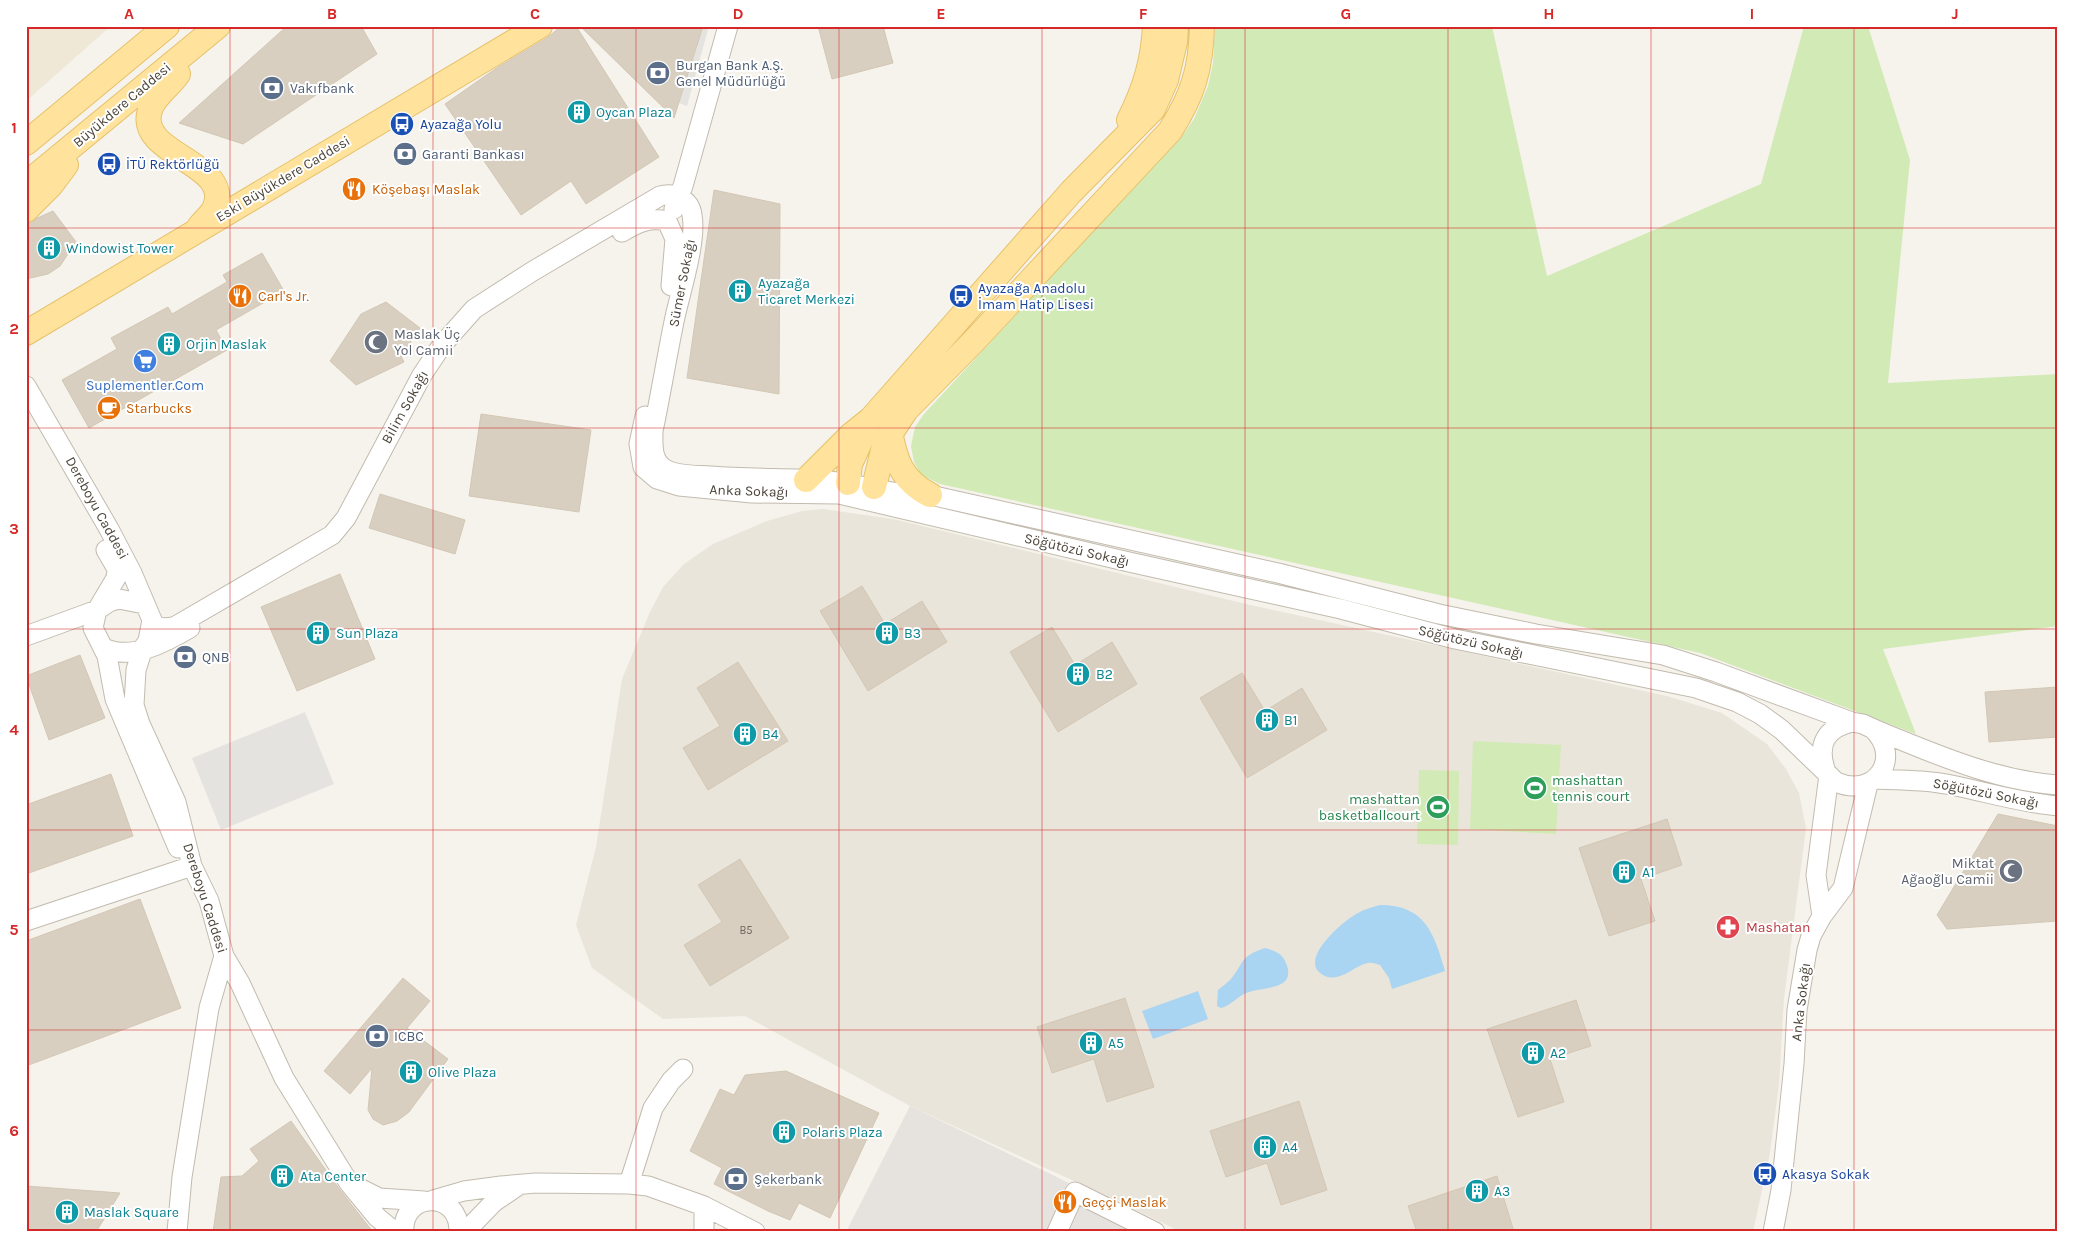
<svg xmlns="http://www.w3.org/2000/svg" width="2084" height="1258" viewBox="0 0 2084 1258" font-family="Karla,sans-serif">
  <style>
    .residential { fill: #eae5da }
    .industrial { fill: #e6e2dd }
    .education { fill: #efe8d6 }
    .green { fill: #d2eab5 }
    .parking { fill: #e5e3e0 }
    .water { fill: #a9d4f2 }
    .building { fill: #d8cfc1; stroke: #d3c7b4 }
    .lines { fill: none; stroke-linecap: round; stroke-linejoin: round }
    .minor-casing { stroke: #c2bbae; stroke-width: 21 }
    .major-casing { stroke: #e6c16a; stroke-width: 26 }
    .minor { stroke: #fff; stroke-width: 19 }
    .major { stroke: #ffe39c; stroke-width: 24 }
    .grid { fill: none; stroke: #d62828; stroke-width: 1; stroke-opacity: 0.55 }
    .labels { text-anchor: middle; dominant-baseline: central; stroke-width: 4; stroke-linejoin: round; paint-order: stroke }
    .number-label { font-size: 11px; fill: #6e675b }
    .service-label { font-size: 14px; fill: #4e5e75; stroke: #fff; text-anchor: start }
    .street-label { font-size: 14px; fill: #4b4439; stroke: #fff }
    .culture-label { font-size: 14px; fill: #0d838f; stroke: #fff; text-anchor: start }
    .transit-label { font-size: 14px; fill: #164399; stroke: #fff; text-anchor: start }
    .food-label { font-size: 14px; fill: #c56008; stroke: #fff; text-anchor: start }
    .worship-label { font-size: 14px; fill: #5b616d; stroke: #fff; text-anchor: start }
    .shop-label { font-size: 14px; fill: #366cbe; stroke: #fff }
    .leisure-label { font-size: 14px; fill: #27864d; stroke: #fff; text-anchor: start }
    .health-label { font-size: 14px; fill: #be3a42; stroke: #fff; text-anchor: start }
    .neatline { fill: none; stroke: #d62828; stroke-width: 2 }
    .grid-label { font-size: 16px; text-anchor: middle; font-weight: bold; fill: #d62828 }
  </style>
  <rect width="100%" height="100%" fill="#f6f3ec"/>
  <path class="residential" d="M823 509 893 519 1246 604 1667 696 1722 713 1767 744 1786 769 1799 793 1806 828 1784 999 1779 1084 1770 1153 1753 1232H1181L1122 1203 910 1106 745 1016 663 1019 592 968 576 925 596 847 622 679 650 612 663 587 684 564 713 544 767 521 802 511Z"/>
  <path class="industrial" d="M910 1106 1170 1232H846Z"/>
  <path class="education" d="M26 26H111L26 101Z"/>
  <path class="green" d="M1215 26H1492L1547 276 1761 184 1804 26H1868L1910 160 1888 383 2058 374V626L1883 649 1916 734 1700 653 940 484 921 475 914 462 911 446 915 427 924 414 1185 132 1194 119 1208 86 1213 63Z
    M1473 741 1561 745 1556 834 1470 829Z
    M1419 770 1459 771 1458 845 1417 844Z"/>
  <path class="parking" d="M702 26H709L687 106 679 103Z
    M305 712 334 784 221 830 192 758Z"/>
  <path class="water" d="M1380 905C1425 905 1434 933 1445 971L1392 989 1389 978 1380 965C1376 964 1372 962 1368 963 1355 965 1340 983 1325 976 1294 962 1344 920 1358 913 1365 909 1373 907 1380 905Z
    M1265 948C1275 951 1282 953 1286 963 1298 992 1260 986 1244 994 1236 998 1230 1006 1221 1008L1217 1006 1218 990C1221 987 1226 984 1230 980 1245 963 1238 957 1265 948Z
    M1198 991 1208 1019 1153 1039 1142 1011Z"/>
  <path class="building" d="M287 26H361L377 54 243 144 179 123Z
    M561 26H576L659 157 586 204 571 181 521 215 445 104 498 67 547 38Z
    M580 26H703L674 118Z
    M818 26H883L893 63 832 79Z
    M714 190 780 204 779 394 687 378Z
    M53 211 76 242 60 266 48 274 26 279V223Z
    M262 253 284 291 216 330 227 350 89 428 62 380 117 349 111 338 168 307 172 314 227 282 223 275Z
    M386 302 420 328 401 356 404 362 356 385 330 361 361 314Z
    M481 414 591 430 579 512 469 496Z
    M380 494 465 520 455 554 369 528Z
    M340 574 375 659 297 691 261 607Z
    M862 586 885 624 922 601 947 642 868 691 820 611Z
    M1052 627 1075 665 1112 642 1137 684 1058 732 1010 652Z
    M80 655 105 718 49 740 26 676Z
    M738 662 788 741 708 790 683 748 720 726 697 688Z
    M1242 673 1265 711 1302 688 1327 730 1247 778 1200 698Z
    M2058 687V737L1989 742 1985 692Z
    M111 774 133 836 26 874V805Z
    M1998 814 2058 826V921L1947 929 1937 915Z
    M1667 819 1682 865 1641 879 1655 921 1609 936 1579 848Z
    M740 859 789 938 710 986 684 945 722 922 698 885Z
    M140 899 181 1008 26 1066V941Z
    M403 978 430 1001 407 1028 448 1059 409 1112 397 1121 383 1125 373 1119 368 1110 372 1068 350 1094 324 1071Z
    M1125 998 1154 1087 1107 1102 1094 1059 1052 1073 1037 1027Z
    M1576 1000 1591 1046 1550 1059 1564 1102 1518 1117 1487 1029Z
    M786 1071 879 1113 830 1218 799 1203 790 1220 768 1211 714 1184 722 1168 690 1151 720 1089 734 1095 745 1075Z
    M1299 1101 1327 1190 1281 1205 1267 1163 1226 1177 1210 1131Z
    M291 1121 340 1190 373 1232H213L221 1177 242 1176 259 1161 250 1149Z
    M1497 1176 1514 1232H1417L1408 1206Z
    M26 1186 120 1193 96 1232H26Z"/>
  <g class="lines">
    <g class="minor-casing">
      <path id="minor" d="M674 209 683 186 728 26
        M667 221 675 239 671 286
        M622 232C637 223 649 217 667 221
        M26 386 109 529 132 573 152 620 148 641 143 648 136 670 134 705 140 724 176 802 192 866 209 901 224 956 240 983 284 1078 349 1183 377 1217 395 1232
        M645 416 639 444 643 467 657 479 679 486 752 493 839 494 1129 562 1341 609 1455 639 1696 688 1737 702 1760 714 1782 730 1836 782C1875 799 1903 758 1873 729
        M106 550 117 569 116 578 97 610 93 628 107 656 115 699 178 848
        M152 620 154 625 162 628 174 627 332 535 346 518 422 375 442 345 474 309 533 271 660 196C674 192 690 199 692 215 697 240 681 290 675 317 667 355 661 393 653 431 653 444 651 461 665 469 677 476 696 475 710 476 747 479 784 478 821 480 857 483 893 496 930 495L1278 573 1439 614 1536 634 1663 655 1716 672 1852 722 1863 724C1879 732 1896 738 1913 745 1960 764 2006 781 2058 785
        M26 636 97 610 109 602 119 599 144 604
        M104 648C132 661 166 642 190 628
        M1825 769C1817 744 1826 728 1852 722
        M1875 779C1902 780 1929 780 1956 786 1990 793 2023 803 2058 806
        M1822 916 1816 875 1829 775
        M26 921 192 866
        M629 1184 653 1108 671 1081 683 1069
        M355 1186 379 1198 424 1201
        M433 1200 464 1191 501 1186 536 1183 629 1184 648 1186 704 1206 755 1232
        M177 1232 182 1177 209 1008 224 956
        M404 1232C401 1192 460 1189 459 1232
        M465 1232 494 1202 519 1185
        M704 1232V1206
        M1057 1232 1075 1192 1155 1232
        M1773 1232 1781 1190 1794 1064 1797 1010 1807 950 1811 936 1822 916 1843 888 1868 784"/>
    </g>
    <g class="major-casing">
      <path id="major" d="M178 74C170 86 154 96 150 110 135 156 236 162 214 209 211 215 204 221 199 227
        M1129 120C1145 88 1153 62 1155 26
        M26 143 167 26
        M26 184 218 26
        M26 210 51 185 66 165
        M26 333 540 26
        M890 431C895 460 902 481 930 495
        M806 480 851 435 871 419 1071 192 1153 109 1166 80 1175 42 1176 26
        M848 483 850 464 866 429
        M874 487 885 442 906 410 973 342 1170 131C1193 95 1201 69 1202 26"/>
    </g>
    <use href="#minor" class="minor"/>
    <use href="#major" class="major"/>
  </g>
  <path class="grid" d="M230 26V1232M433 26V1232M636 26V1232M839 26V1232M1042 26V1232M1245 26V1232M1448 26V1232M1651 26V1232M1854 26V1232M26 228H2058M26 428H2058M26 629H2058M26 830H2058M26 1030H2058"/>
  <defs>
    <g id="bank-disc" transform="scale(1.25)"><circle r="9.5" fill="#5c6f8a" stroke="#fff"/><path d="M-6-4H6V4H-6ZM0-2.3a2.3 2.3 0 1 0 0 4.6a2.3 2.3 0 1 0 0-4.6Z" fill="#fff"/></g>
    <g id="building-disc" transform="scale(1.25)"><circle r="9.5" fill="#0f9aa8" stroke="#fff"/><path d="M-4-6H4V6H1V3H-1V6H-4ZM-2.5-4.3h1.7v1.8h-1.7ZM.8-4.3h1.7v1.8H.8ZM-2.5-1h1.7V.8h-1.7ZM.8-1h1.7V.8H.8Z" fill="#fff"/></g>
    <g id="bus-disc" transform="scale(1.25)"><circle r="9.5" fill="#1a4fb4" stroke="#fff"/><path d="M-5-6H5V4H4V6H2V4H-2V6H-4V4H-5ZM-3.5-4V0h7V-4ZM-3.5 1.2v1.5H-2V1.2ZM2 1.2v1.5H3.5V1.2Z" fill="#fff"/></g>
    <g id="restaurant-disc" transform="scale(1.25)"><circle r="9.5" fill="#e8710a" stroke="#fff"/><path d="M-5-6h1v4h1v-4h1v4h1v-4h1v5L-1.5 .5V6h-2V.5L-5-1ZM5-6V6H3V1.5H1.5Q1.5-4 5-6Z" fill="#fff"/></g>
    <g id="mosque-disc" transform="scale(1.25)"><circle r="9.5" fill="#6b7280" stroke="#fff"/><path d="M3.5-4.9A6 6 0 1 0 3.5 4.9A5 5 0 1 1 3.5-4.9Z" fill="#fff"/></g>
    <g id="supermarket-disc" transform="scale(1.25)"><circle r="9.5" fill="#3f7fe0" stroke="#fff"/><path d="M-6-5.5h2.5l.6 2H6L4.5 2H-2.5L-4.4-4H-6ZM-1.5 3.2a1.3 1.3 0 1 0 .1 0ZM3 3.2a1.3 1.3 0 1 0 .1 0Z" fill="#fff"/></g>
    <g id="cafe-disc" transform="scale(1.25)"><circle r="9.5" fill="#e8710a" stroke="#fff"/><path d="M-5.5-4.5H6V0H3Q3 3.5 0 3.5H-2.5Q-5.5 3.5-5.5 0ZM3-3.2v2h1.7v-2ZM-6 4.5H4V6H-6Z" fill="#fff"/></g>
    <g id="stadium-disc" transform="scale(1.25)"><circle r="9.5" fill="#2e9e5b" stroke="#fff"/><path d="M0-5a6.5 5 0 1 0 0 10a6.5 5 0 1 0 0-10ZM-3.5-1.8h7v3.6h-7Z" fill="#fff"/></g>
    <g id="pharmacy-disc" transform="scale(1.25)"><circle r="9.5" fill="#e0444e" stroke="#fff"/><path d="M-2-6h4v4h4v4h-4v4h-4v-4h-4v-4h4Z" fill="#fff"/></g>
  </defs>
  <g fill-rule="evenodd">
    <use href="#bank-disc" x="658" y="73"/>
    <use href="#bank-disc" x="272" y="88"/>
    <use href="#building-disc" x="579" y="112"/>
    <use href="#bus-disc" x="402" y="124"/>
    <use href="#bank-disc" x="405" y="154"/>
    <use href="#bus-disc" x="109" y="164"/>
    <use href="#restaurant-disc" x="354" y="189"/>
    <use href="#building-disc" x="49" y="248"/>
    <use href="#building-disc" x="740" y="291"/>
    <use href="#restaurant-disc" x="240" y="296"/>
    <use href="#bus-disc" x="961" y="296"/>
    <use href="#mosque-disc" x="376" y="342"/>
    <use href="#building-disc" x="169" y="344"/>
    <use href="#supermarket-disc" x="145" y="361"/>
    <use href="#cafe-disc" x="109" y="408"/>
    <use href="#building-disc" x="318" y="633"/>
    <use href="#building-disc" x="887" y="633"/>
    <use href="#bank-disc" x="185" y="657"/>
    <use href="#building-disc" x="1078" y="674"/>
    <use href="#building-disc" x="1267" y="720"/>
    <use href="#building-disc" x="745" y="734"/>
    <use href="#stadium-disc" x="1535" y="788"/>
    <use href="#stadium-disc" x="1438" y="807"/>
    <use href="#mosque-disc" x="2011" y="871"/>
    <use href="#building-disc" x="1624" y="872"/>
    <use href="#pharmacy-disc" x="1728" y="927"/>
    <use href="#bank-disc" x="377" y="1036"/>
    <use href="#building-disc" x="1091" y="1043"/>
    <use href="#building-disc" x="1533" y="1053"/>
    <use href="#building-disc" x="411" y="1072"/>
    <use href="#building-disc" x="784" y="1132"/>
    <use href="#building-disc" x="1265" y="1147"/>
    <use href="#bus-disc" x="1765" y="1174"/>
    <use href="#building-disc" x="282" y="1176"/>
    <use href="#bank-disc" x="736" y="1179"/>
    <use href="#building-disc" x="1477" y="1191"/>
    <use href="#restaurant-disc" x="1065" y="1202"/>
    <use href="#building-disc" x="67" y="1212"/>
  </g>
  <g class="labels">
    <g class="number-label">
      <text x="746" y="930">B5</text>
    </g>
    <g class="service-label">
      <text x="676" y="65">Burgan Bank A.Ş.<tspan x="676" dy="16">Genel Müdürlüğü</tspan></text>
      <text x="290" y="88">Vakıfbank</text>
      <text x="422" y="154">Garanti Bankası</text>
      <text x="202" y="657">QNB</text>
      <text x="394" y="1036">ICBC</text>
      <text x="754" y="1179">Şekerbank</text>
    </g>
    <g class="street-label">
      <text transform="translate(122 105) rotate(-40)">Büyükdere Caddesi</text>
      <text transform="translate(283 179) rotate(-31)">Eski Büyükdere Caddesi</text>
      <text transform="translate(682 283) rotate(-79)">Sümer Sokağı</text>
      <text transform="translate(405 407) rotate(-61)">Bilim Sokağı</text>
      <text transform="translate(749 491) rotate(2)">Anka Sokağı</text>
      <text transform="translate(97 508) rotate(61)">Dereboyu Caddesi</text>
      <text transform="translate(1077 550) rotate(13)">Söğütözü Sokağı</text>
      <text transform="translate(1471 642) rotate(13)">Söğütözü Sokağı</text>
      <text transform="translate(1986 793) rotate(11)">Söğütözü Sokağı</text>
      <text transform="translate(205 898) rotate(72)">Dereboyu Caddesi</text>
      <text transform="translate(1801 1002) rotate(-83)">Anka Sokağı</text>
    </g>
    <g class="culture-label">
      <text x="596" y="112">Oycan Plaza</text>
      <text x="66" y="248">Windowist Tower</text>
      <text x="758" y="283">Ayazağa<tspan x="758" dy="16">Ticaret Merkezi</tspan></text>
      <text x="186" y="344">Orjin Maslak</text>
      <text x="336" y="633">Sun Plaza</text>
      <text x="904" y="633">B3</text>
      <text x="1096" y="674">B2</text>
      <text x="1284" y="720">B1</text>
      <text x="762" y="734">B4</text>
      <text x="1642" y="872">A1</text>
      <text x="1108" y="1043">A5</text>
      <text x="1550" y="1053">A2</text>
      <text x="428" y="1072">Olive Plaza</text>
      <text x="802" y="1132">Polaris Plaza</text>
      <text x="1282" y="1147">A4</text>
      <text x="300" y="1176">Ata Center</text>
      <text x="1494" y="1191">A3</text>
      <text x="84" y="1212">Maslak Square</text>
    </g>
    <g class="transit-label">
      <text x="420" y="124">Ayazağa Yolu</text>
      <text x="126" y="164">İTÜ Rektörlüğü</text>
      <text x="978" y="288">Ayazağa Anadolu<tspan x="978" dy="16">İmam Hatip Lisesi</tspan></text>
      <text x="1782" y="1174">Akasya Sokak</text>
    </g>
    <g class="food-label">
      <text x="372" y="189">Köşebaşı Maslak</text>
      <text x="258" y="296">Carl's Jr.</text>
      <text x="126" y="408">Starbucks</text>
      <text x="1082" y="1202">Geççi Maslak</text>
    </g>
    <g class="worship-label">
      <text x="394" y="334">Maslak Üç<tspan x="394" dy="16">Yol Camii</tspan></text>
      <text x="1994" y="863" text-anchor="end">Miktat<tspan x="1994" dy="16">Ağaoğlu Camii</tspan></text>
    </g>
    <g class="shop-label">
      <text x="145" y="385">Suplementler.Com</text>
    </g>
    <g class="leisure-label">
      <text x="1552" y="780">mashattan<tspan x="1552" dy="16">tennis court</tspan></text>
      <text x="1420" y="799" text-anchor="end">mashattan<tspan x="1420" dy="16">basketballcourt</tspan></text>
    </g>
    <g class="health-label">
      <text x="1746" y="927">Mashatan</text>
    </g>
  </g>
  <rect width="2084" height="1258" fill="none" stroke="#ffffff" stroke-width="55"/>
  <rect x="28" y="28" width="2028" height="1202" class="neatline"/>
  <g class="grid-label">
    <text x="129" y="19">A</text>
    <text x="332" y="19">B</text>
    <text x="535" y="19">C</text>
    <text x="738" y="19">D</text>
    <text x="941" y="19">E</text>
    <text x="1143" y="19">F</text>
    <text x="1346" y="19">G</text>
    <text x="1549" y="19">H</text>
    <text x="1752" y="19">I</text>
    <text x="1955" y="19">J</text>
    <text x="14" y="133">1</text>
    <text x="14" y="334">2</text>
    <text x="14" y="534">3</text>
    <text x="14" y="735">4</text>
    <text x="14" y="935">5</text>
    <text x="14" y="1136">6</text>
  </g>
</svg>
